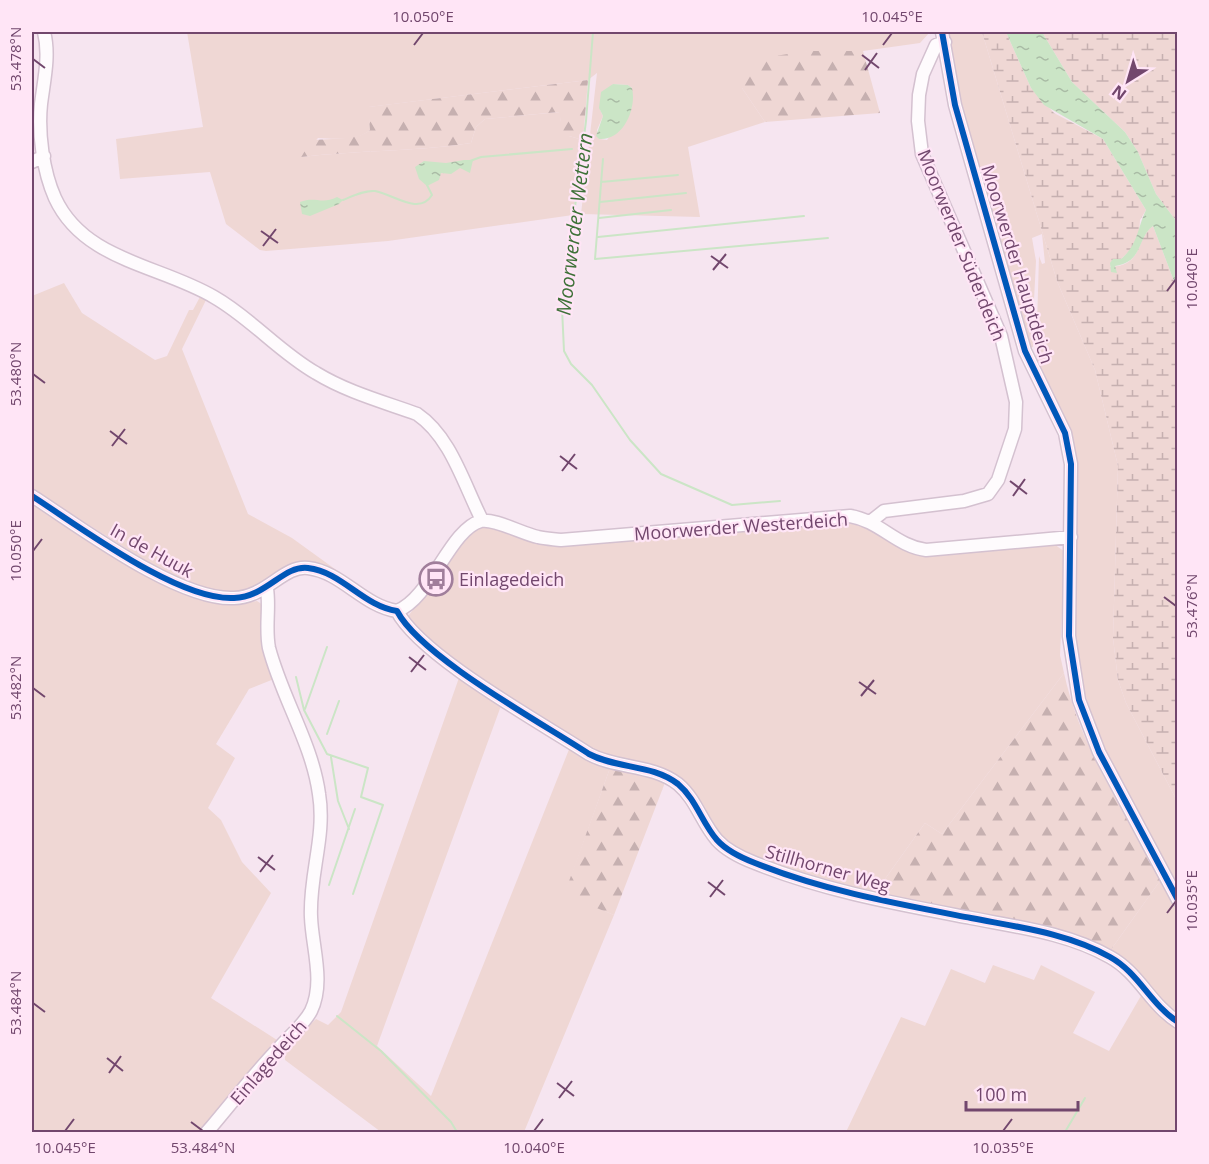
<svg xmlns="http://www.w3.org/2000/svg" width="1209" height="1164" viewBox="0 0 1209 1164" font-family="'Open Sans',sans-serif">
  <style>
    .grass { fill: #efd7d4; fill-rule: evenodd }
    .forest { fill: url(#forest-firs) }
    .wetland { fill: url(#wetland-marsh) }
    .water { fill: url(#water-ripples) }
    .lines { fill: none; stroke-linecap: round; stroke-linejoin: round }
    .stream { stroke: #cbe5c6; stroke-width: 2 }
    .minor-casing { stroke: #d4c1d0; stroke-width: 15 }
    .minor { stroke: #fefbfd; stroke-width: 12 }
    .cycleway-casing { stroke: #ffe5f6; stroke-width: 10 }
    .cycleway { stroke: #0057b8; stroke-width: 6 }
    .ticks { fill: none; stroke: #72476d; stroke-width: 2 }
    .labels { text-anchor: middle; dominant-baseline: central; stroke-width: 4.5; stroke-linejoin: round; paint-order: stroke }
    .street-label { font-size: 18px; fill: #72476d; stroke: #ffe5f6 }
    .poi-label { font-size: 18px; fill: #72476d; stroke: #ffe5f6; text-anchor: start }
    .water-label { font-size: 20px; font-style: italic; fill: #3e7138; stroke: #ffe5f6 }
    .neatline { fill: none; stroke: #72476d; stroke-width: 2 }
    .ticks-label { font-size: 15px; text-anchor: middle; fill: #72476d }
  </style>
  <defs>
    <pattern id="forest-firs" width="22" height="20" patternUnits="userSpaceOnUse" patternTransform="scale(1.5)"><rect width="22" height="20" fill="#efd7d4"/><path d="M5 1l3.5 6h-7zM16 11l3.5 6h-7z" fill="#c6b0b0"/></pattern>
    <pattern id="wetland-marsh" width="20" height="14" patternUnits="userSpaceOnUse" patternTransform="scale(1.5)"><rect width="20" height="14" fill="#efd7d4"/><path d="M1 5h8M5 5V1M11 12h8M15 12V8" fill="none" stroke="#c6b0b0"/></pattern>
    <pattern id="water-ripples" width="26" height="14" patternUnits="userSpaceOnUse" patternTransform="scale(1.5)"><rect width="26" height="14" fill="#cbe5c6"/><path d="M2 4q2-2 4 0t4 0M15 11q2-2 4 0t4 0" fill="none" stroke="#a9bba5"/></pattern>
  </defs>
  <rect width="100%" height="100%" fill="#f6e5f0"/>
  <path class="grass" d="M187 32H930L920 43 863 51H807L742 88 765 122 688 147 700 217 581 214 597 73 588 80 369 107 370 130C358 141 334 139 318 138L301 157C358 150 414 152 471 143L476 127 485 119 560 112 561 122 569 136 583 140 573 215 388 241 266 251 260 250 226 224 210 172 120 179 116 139 203 127ZM613 84 628 85 632 88V107L607 140 599 139 597 130 603 116 600 110Z
    M949 32H982L1057 281 1095 370 1118 466 1113 638 1118 680 1126 703 1177 801V887L1101 742 1080 679 1074 642 1077 463 1064 415 1036 361 1039 256 1042 264 1045 263 1042 234 1032 238 1036 261 1033 320H1030L1033 322V347L1030 348 962 111Z
    M64 283 82 313 155 360 167 356 189 310H193L201 295 207 298 182 349 248 514 292 538 375 598 324 566 237 594 200 587 157 568 32 489V296Z
    M32 502 197 596 236 604 257 601 263 605 274 679 249 689 216 744 235 758 208 808 221 820 242 862 271 893 211 998 277 1040 203 1132H32Z
    M841 522C874 526 883 540 912 552L1054 544 1065 552 1060 655 1064 673 942 834 925 823 875 893 762 861 739 849 719 833 703 804 682 782 661 768 608 758 582 745 463 668 406 619 473 530 489 525 561 544Z
    M460 675 502 703 377 1046 431 1096 570 747 610 768 565 894 614 915 524 1132H381L285 1060V1049L316 1019 328 1025 341 1012Z
    M1162 878 1177 907V1018L1159 1003 1135 969 1110 951Z
    M993 965 1034 980 1041 965 1095 992 1073 1033 1109 1051 1142 994 1177 1025V1132H846L901 1017 925 1026 951 969 985 983Z"/>
  <path class="forest" d="M807 51H863L880 113 765 122 742 88V61Z
    M588 80 583 140 569 136 551 135 550 132 561 122 559 112 485 119 476 127 471 143C414 152 358 150 301 157L297 153 301 142C320 137 357 142 370 130L368 107Z
    M1064 673C1080 747 1125 813 1162 878L1110 951 875 893 925 823 942 834Z
    M610 768 666 780 614 915 564 895Z"/>
  <path class="wetland" d="M982 32H1006L1031 88 1054 113 1103 139 1146 210 1140 220 1139 234 1133 248 1121 259H1113L1110 267C1144 266 1136 237 1153 226L1177 289V801L1126 703 1118 680 1113 638 1118 466 1095 370 1057 281Z
    M1042 32H1177V222L1156 194 1138 152 1125 132 1072 82Z"/>
  <path class="water" d="M1006 32H1042L1072 82 1125 132 1138 152 1156 194 1177 222V289L1153 226C1137 237 1144 262 1115 266L1117 273 1111 272 1110 263 1113 259H1121C1138 245 1138 226 1146 210L1103 139 1044 105 1031 88Z
    M613 84 628 85 632 88C637 109 623 141 599 139L596 136 603 116 599 108 601 92Z
    M464 160H473L470 173 460 168 451 174 441 173 439 180 427 186 419 179 415 167 424 161 446 163Z
    M337 197 343 200 339 204 310 216 302 214 300 202C315 196 322 205 337 197Z"/>
  <g class="lines">
    <path class="stream" d="M593 32 586 121 562 308 564 351 571 364 592 385 630 440 661 474 732 505 780 501
      M603 159 595 259 828 238
      M470 161 481 157 572 149
      M601 182 678 175
      M343 200C353 196 364 190 375 191 393 194 419 216 432 195L427 185
      M600 202 686 193
      M599 218 671 210
      M598 237 804 216
      M296 677 304 710 327 754 368 768 361 797 383 805 353 894
      M305 709 327 647
      M327 734 339 701
      M331 757 338 801 349 829
      M329 885 355 809
      M337 1016 381 1051 451 1122 457 1132
      M1065 1132 1085 1098"/>
    <g class="minor-casing">
      <path id="minor" d="M44 32C50 55 44 80 41 104 38 133 43 171 55 198 84 261 160 265 214 297 251 318 279 352 316 373 347 392 384 402 417 414 451 437 464 485 482 520
        M942 32 955 105 1025 351 1065 433 1071 464 1069 636 1079 700 1099 752 1178 900
        M32 162 44 156
        M32 496C79 526 178 601 234 598 267 597 283 565 308 568 342 572 363 606 397 611
        M870 522 884 511 964 501 988 494 998 480 1015 429 1016 402 1001 336 922 154 918 121 919 95 923 74 936 45 945 42
        M397 611C421 657 542 723 589 754 617 769 652 764 678 784 696 799 702 823 717 840 726 850 742 858 755 863 824 891 898 904 971 918 1017 927 1068 933 1110 957 1139 973 1150 1004 1178 1022
        M397 611C431 598 450 529 481 521 494 518 523 534 538 537 546 539 554 539 561 540L850 516C880 521 896 546 926 550L1071 537
        M207 1132C231 1104 253 1075 278 1049 289 1036 303 1026 311 1011 325 982 312 947 311 917 309 875 326 836 319 794 312 743 282 698 269 648 265 628 270 608 267 589"/>
    </g>
    <use href="#minor" class="minor"/>
    <g class="cycleway-casing">
      <path id="cycleway" d="M942 32 955 105 1025 351 1065 433 1071 464 1069 636 1079 700 1099 752 1178 900
        M32 496C79 526 178 601 234 598 267 597 283 565 308 568 342 572 363 606 397 611 421 657 542 723 589 754 617 769 652 764 678 784 696 799 702 823 717 840 726 850 742 858 755 863 824 891 898 904 971 918 1017 927 1068 933 1110 957 1139 973 1150 1004 1178 1022"/>
    </g>
    <use href="#cycleway" class="cycleway"/>
  </g>
  <path class="ticks" d="M414 45 423 33M883 45 892 33M862 55 879 68M33 59 45 68M865 70 877 53M261 231 278 243M263 246 276 229M711 256 728 268M713 270 726 254M1167 291 1176 279M33 374 45 383M110 431 127 444M112 446 125 429M560 456 577 469M562 471 575 454M1010 481 1027 494M1013 496 1025 479M33 551 42 539M1164 597 1176 606M409 657 426 670M411 672 424 655M859 682 876 694M33 688 45 697M861 696 874 680M258 857 275 870M260 872 273 855M708 882 725 895M710 897 723 880M1167 913 1176 901M33 1003 45 1012M107 1058 123 1071M109 1073 121 1056M557 1083 574 1096M559 1098 572 1081M191 1122 203 1131M65 1131 74 1119M534 1131 543 1119M1003 1131 1012 1119"/>
  <defs>
    <g id="bus-ring" transform="scale(1.725)"><circle r="9.5" fill="#ffe5f6" stroke="#a07e9b" stroke-width="1.5"/><path d="M-5-6H5V4H4V6H2V4H-2V6H-4V4H-5ZM-3.5-4V0h7V-4ZM-3.5 1.2v1.5H-2V1.2ZM2 1.2v1.5H3.5V1.2Z" fill="#a07e9b"/></g>
  </defs>
  <g fill-rule="evenodd">
    <use href="#bus-ring" x="436" y="579"/>
  </g>
  <g class="labels">
    <g class="street-label">
      <text transform="translate(962 245) rotate(68)">Moorwerder Süderdeich</text>
      <text transform="translate(1018 264) rotate(73)">Moorwerder Hauptdeich</text>
      <text transform="translate(741 526) rotate(-4)">Moorwerder Westerdeich</text>
      <text transform="translate(152 550) rotate(29)">In de Huuk</text>
      <text transform="translate(828 868) rotate(16)">Stillhorner Weg</text>
      <text transform="translate(268 1062) rotate(-49)">Einlagedeich</text>
    </g>
    <g class="poi-label">
      <text x="459" y="579">Einlagedeich</text>
    </g>
    <g class="water-label">
      <text transform="translate(574 224) rotate(-83)">Moorwerder Wettern</text>
    </g>
  </g>
  <rect width="1209" height="1164" fill="none" stroke="#ffe5f6" stroke-width="66"/>
  <g transform="translate(1128 81) rotate(217)" stroke="#ffe5f6" stroke-width="4.5" paint-order="stroke">
  <path d="M0-4.5L10 22L0 15L-10 22Z" fill="#72476d"/>
  <text y="-9" font-size="16" font-weight="bold" text-anchor="middle" fill="#72476d">N</text>
  </g>
  <path d="M966 1101v9h112v-9" fill="none" stroke="#72476d" stroke-width="3"/>
  <text x="975" y="1101" font-size="18" fill="#72476d" stroke="#ffe5f6" stroke-width="4.5" paint-order="stroke">100 m</text>
  <rect x="33" y="33" width="1143" height="1098" class="neatline"/>
  <g class="ticks-label">
    <text x="423" y="22">10.050°E</text>
    <text x="892" y="22">10.045°E</text>
    <text transform="translate(16 59) rotate(-90)" y="5">53.478°N</text>
    <text transform="translate(1192 279) rotate(-90)" y="5">10.040°E</text>
    <text transform="translate(16 374) rotate(-90)" y="5">53.480°N</text>
    <text transform="translate(16 551) rotate(-90)" y="5">10.050°E</text>
    <text transform="translate(1192 606) rotate(-90)" y="5">53.476°N</text>
    <text transform="translate(16 688) rotate(-90)" y="5">53.482°N</text>
    <text transform="translate(1192 901) rotate(-90)" y="5">10.035°E</text>
    <text transform="translate(16 1003) rotate(-90)" y="5">53.484°N</text>
    <text x="65" y="1153">10.045°E</text>
    <text x="203" y="1153">53.484°N</text>
    <text x="534" y="1153">10.040°E</text>
    <text x="1003" y="1153">10.035°E</text>
  </g>
</svg>
